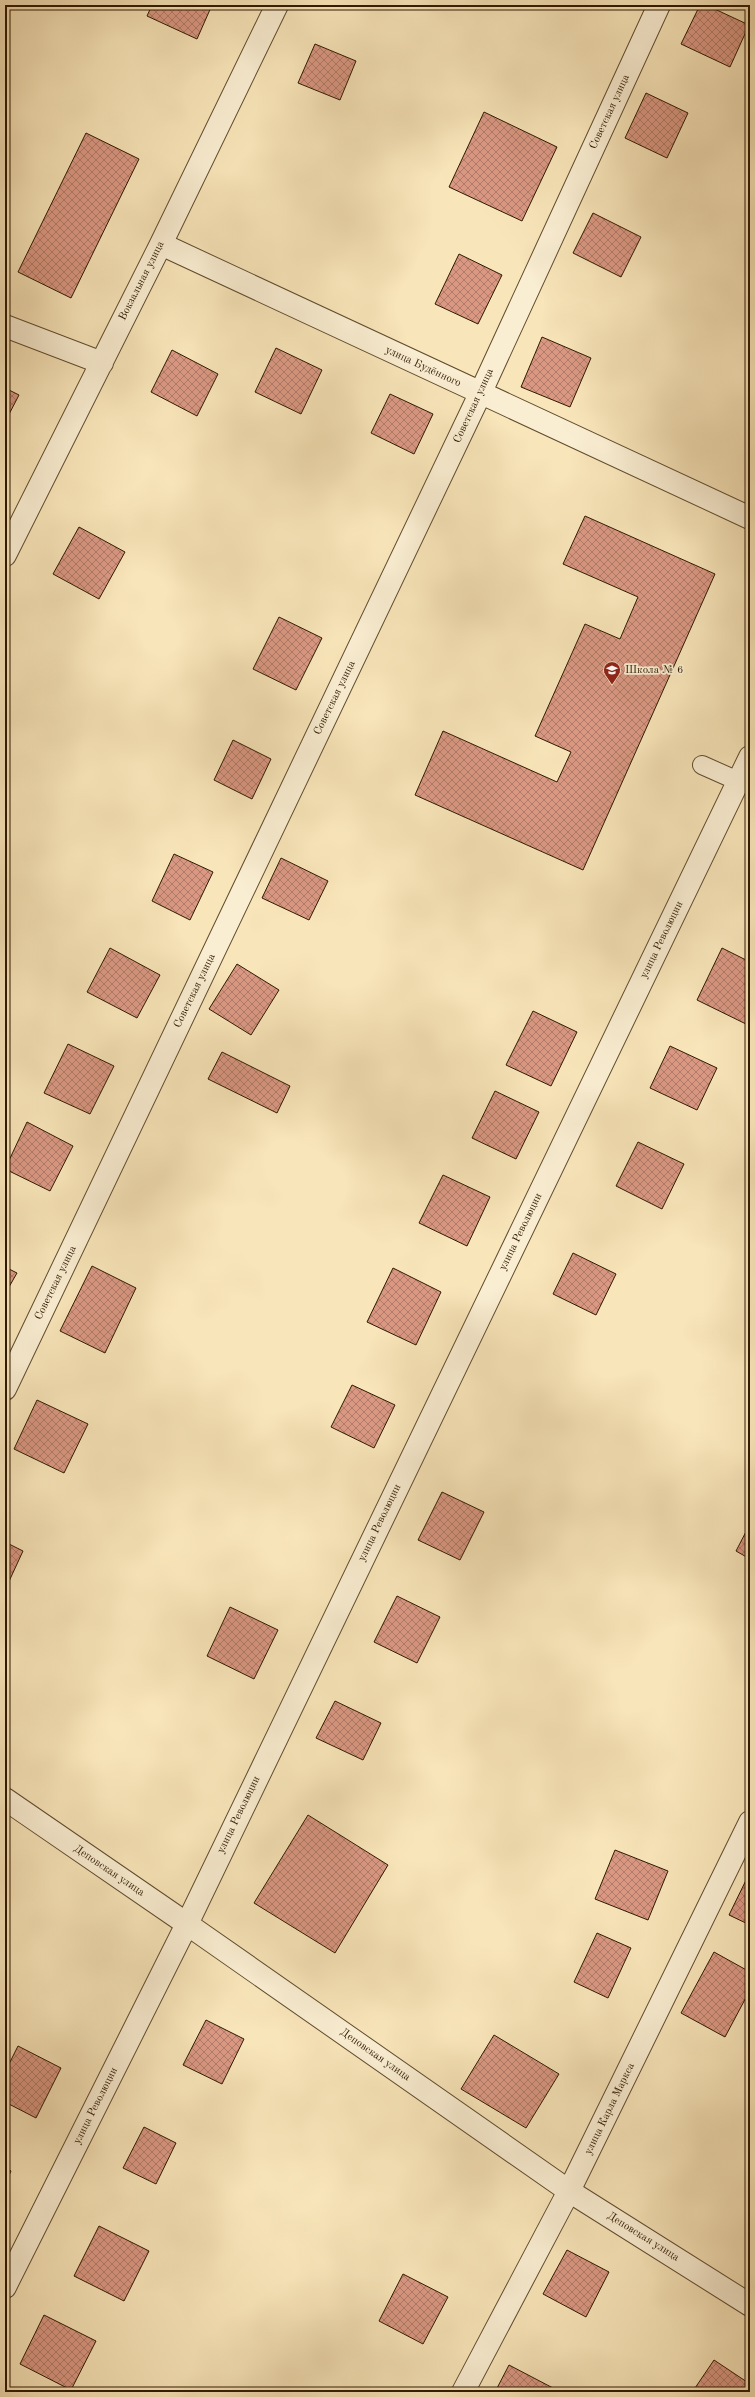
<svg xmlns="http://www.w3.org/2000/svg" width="755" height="2397" viewBox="0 0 755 2397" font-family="'Old Standard TT',serif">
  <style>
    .building { fill: url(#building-cross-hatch); stroke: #2f1900 }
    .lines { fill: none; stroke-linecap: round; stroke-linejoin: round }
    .service-casing { stroke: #614c2e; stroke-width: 20 }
    .minor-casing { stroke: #614c2e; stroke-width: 24 }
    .tertiary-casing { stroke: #614c2e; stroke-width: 24 }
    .service { stroke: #faeed2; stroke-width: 18 }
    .minor { stroke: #faeed2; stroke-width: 22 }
    .tertiary { stroke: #faeed2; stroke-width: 22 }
    .labels { text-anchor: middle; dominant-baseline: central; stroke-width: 3.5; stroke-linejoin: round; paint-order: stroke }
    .street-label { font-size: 11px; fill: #2f1900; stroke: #faeed2 }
    .poi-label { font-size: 11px; fill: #2f1900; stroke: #faeed2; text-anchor: start }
  </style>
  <defs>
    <pattern id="building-cross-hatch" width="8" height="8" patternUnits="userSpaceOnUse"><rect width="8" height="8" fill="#da9883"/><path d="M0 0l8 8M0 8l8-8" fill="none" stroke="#b17b69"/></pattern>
  </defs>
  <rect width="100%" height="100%" fill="#f8e5b9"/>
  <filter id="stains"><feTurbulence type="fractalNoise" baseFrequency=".005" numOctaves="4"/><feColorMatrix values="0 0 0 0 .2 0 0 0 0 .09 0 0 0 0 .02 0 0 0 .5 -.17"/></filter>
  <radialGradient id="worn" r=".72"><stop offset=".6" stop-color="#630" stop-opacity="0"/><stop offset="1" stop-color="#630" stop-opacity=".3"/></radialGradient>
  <path class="building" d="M152 5H212L197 39 147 16Z
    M700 5H706L749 25 730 67 681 44Z
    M315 44 356 61 340 100 298 83Z
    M646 93 688 113 667 158 625 138Z
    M484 112 557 147 522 221 449 187Z
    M86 133 139 159 71 298 18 272Z
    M593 213 641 237 621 277 573 253Z
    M459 254 502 275 478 324 435 304Z
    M542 337 591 358 570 407 521 387Z
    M276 348 322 370 301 414 255 392Z
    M172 350 218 374 197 416 151 392Z
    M5 388 19 395 5 422Z
    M390 394 433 414 414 454 371 433Z
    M585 516 715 574 583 870 415 795 443 731 557 782 571 752 535 736 585 624 620 639 638 597 563 564Z
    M79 527 125 552 99 599 53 574Z
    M279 617 322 638 296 690 253 669Z
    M233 740 271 759 252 799 214 780Z
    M174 854 213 872 190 920 152 901Z
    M281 858 328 881 309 920 262 898Z
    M110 948 160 975 137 1018 87 992Z
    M722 948 750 962V1017L746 1024 697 1000Z
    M237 964 279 990 251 1035 209 1009Z
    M533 1011 577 1032 551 1086 506 1065Z
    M68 1044 114 1066 90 1114 44 1093Z
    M670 1046 717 1068 697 1110 650 1088Z
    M222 1052 290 1086 277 1113 208 1079Z
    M495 1091 539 1112 516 1159 472 1138Z
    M27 1122 73 1146 50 1191 5 1169Z
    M638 1142 684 1164 662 1209 616 1186Z
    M443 1175 490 1197 467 1246 419 1223Z
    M573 1253 616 1274 596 1315 553 1294Z
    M92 1266 136 1288 105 1353 60 1331Z
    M5 1267 17 1273 5 1294Z
    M393 1268 441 1292 416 1345 367 1322Z
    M352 1385 395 1405 374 1448 331 1427Z
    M37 1400 88 1424 64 1473 14 1449Z
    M442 1492 484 1512 460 1560 418 1540Z
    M750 1524V1559L736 1551Z
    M5 1542 23 1551 5 1590Z
    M397 1596 440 1617 417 1663 374 1642Z
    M230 1607 278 1630 254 1679 207 1656Z
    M335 1701 381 1723 363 1760 316 1738Z
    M308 1815 388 1865 335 1953 254 1903Z
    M615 1850 668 1871 648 1920 595 1899Z
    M750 1872V1925L729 1915Z
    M597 1933 631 1948 608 1998 574 1982Z
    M714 1952 750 1972V1990L725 2037 681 2013Z
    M206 2020 244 2039 222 2084 183 2065Z
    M494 2035 559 2074 526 2128 461 2089Z
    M18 2046 61 2068 36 2118 5 2102V2072Z
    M144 2127 176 2143 156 2184 123 2168Z
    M5 2167 11 2171 5 2184Z
    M99 2226 149 2251 124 2301 74 2276Z
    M567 2250 609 2272 586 2317 543 2294Z
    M403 2274 448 2297 423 2344 379 2321Z
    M44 2315 96 2341 71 2390 20 2364Z
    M714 2360 750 2384 746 2392 693 2391Z
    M509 2365 553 2388 551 2392H495Z"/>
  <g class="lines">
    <g class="service-casing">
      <path id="service" d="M702 765 738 781"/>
    </g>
    <g class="minor-casing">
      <path id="minor" d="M161 244 750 518
        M5 326 102 363
        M5 555 161 244 277 5
        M5 1389 480 394 659 5
        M5 1799 187 1924
        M463 2392 569 2191 750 1822"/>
    </g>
    <g class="tertiary-casing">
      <path id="tertiary" d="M187 1924 569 2191 750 2305
        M5 2287 187 1924 750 757"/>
    </g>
    <use href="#service" class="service"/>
    <use href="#minor" class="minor"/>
    <use href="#tertiary" class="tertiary"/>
  </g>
  <defs>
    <g id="school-pin" transform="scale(0.9)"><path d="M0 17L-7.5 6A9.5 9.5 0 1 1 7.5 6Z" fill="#8f2418" stroke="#faeed2"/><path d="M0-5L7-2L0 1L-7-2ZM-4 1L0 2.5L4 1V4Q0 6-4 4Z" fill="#fff"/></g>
  </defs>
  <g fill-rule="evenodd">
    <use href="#school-pin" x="612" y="670"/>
  </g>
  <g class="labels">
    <g class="street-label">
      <text transform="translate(610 112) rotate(-65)">Советская улица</text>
      <text transform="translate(142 281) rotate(-63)">Вокзальная улица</text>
      <text transform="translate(423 367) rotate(25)">улица Будённого</text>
      <text transform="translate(474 406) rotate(-65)">Советская улица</text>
      <text transform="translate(335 698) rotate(-64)">Советская улица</text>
      <text transform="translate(662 940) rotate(-64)">улица Революции</text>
      <text transform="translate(195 991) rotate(-64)">Советская улица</text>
      <text transform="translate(521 1232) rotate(-64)">улица Революции</text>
      <text transform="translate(56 1283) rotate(-64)">Советская улица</text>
      <text transform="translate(380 1523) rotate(-64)">улица Революции</text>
      <text transform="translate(239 1815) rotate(-64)">улица Революции</text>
      <text transform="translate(109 1871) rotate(34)">Деповская улица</text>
      <text transform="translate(375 2055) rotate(35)">Деповская улица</text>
      <text transform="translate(96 2106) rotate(-63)">улица Революции</text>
      <text transform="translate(610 2109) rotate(-64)">улица Карла Маркса</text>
      <text transform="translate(643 2237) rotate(32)">Деповская улица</text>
    </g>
    <g class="poi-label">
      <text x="625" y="670">Школа № 6</text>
    </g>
  </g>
  <rect width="755" height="2397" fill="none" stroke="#f8e5b9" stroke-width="20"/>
  <rect x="6" y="6" width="743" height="2385" fill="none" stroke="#2f1900" stroke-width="2"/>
  <rect x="10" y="10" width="735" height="2377" fill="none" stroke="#2f1900"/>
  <rect width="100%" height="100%" filter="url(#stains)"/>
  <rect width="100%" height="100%" fill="url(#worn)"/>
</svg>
